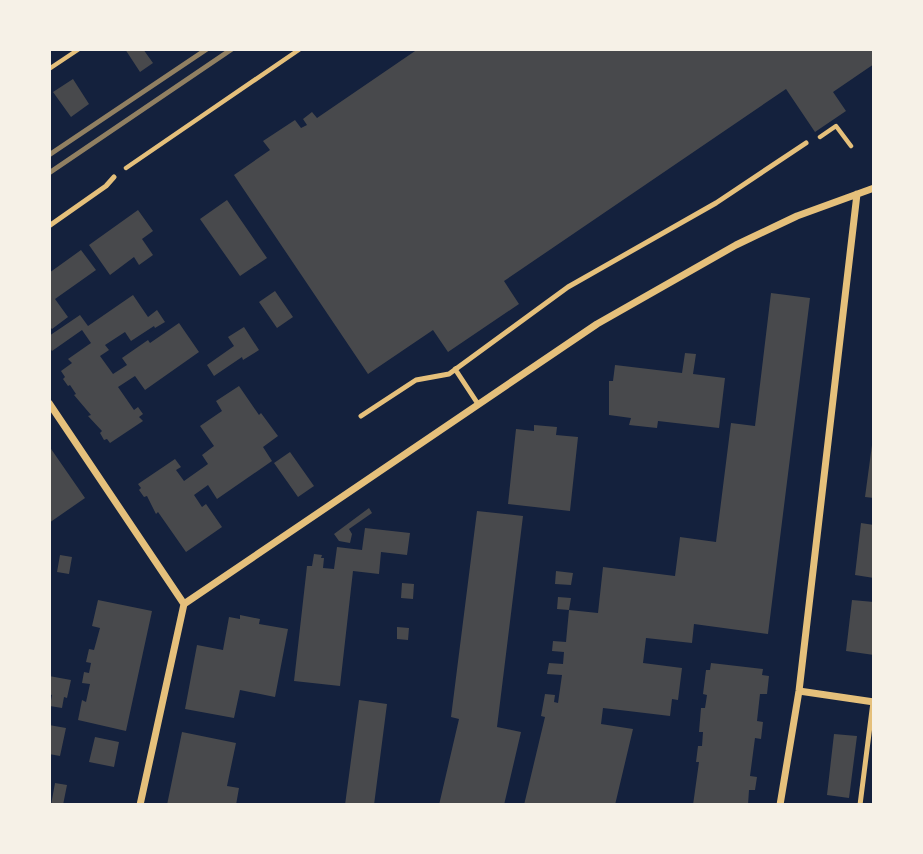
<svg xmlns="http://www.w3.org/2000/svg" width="923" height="854" viewBox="0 0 923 854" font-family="'Fira Sans',sans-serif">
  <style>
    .building { fill: #48494c }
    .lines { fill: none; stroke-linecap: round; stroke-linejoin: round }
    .path { stroke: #e5c07b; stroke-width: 4.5 }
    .service { stroke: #e5c07b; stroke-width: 5 }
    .minor { stroke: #e5c07b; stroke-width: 7 }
    .rail { stroke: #918062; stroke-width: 5 }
  </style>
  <rect width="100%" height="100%" fill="#14213d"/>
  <path class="building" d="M125 49H143L153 63 140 72Z
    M418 49H874V64L833 92 846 111 815 132 786 89 504 281 519 304 448 352 433 330 368 374 234 175 270 150 263 141 295 120 301 128 307 125 303 119 312 112 317 118Z
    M73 79 89 104 71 117 53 92Z
    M227 200 267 258 240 276 200 219Z
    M138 210 153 231 142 239 153 255 139 265 134 257 110 275 89 245Z
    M81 250 96 270 55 299 68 317 52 329 49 326V273Z
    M275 291 293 317 277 328 259 302Z
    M771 293 810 298 768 634 694 624 692 643 646 638 643 663 682 668 678 700 672 699 670 716 603 708 601 724 633 729 615 805H524L545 717 541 716 545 694 555 695 554 702 558 703 562 675 547 674 549 663 563 664 564 652 552 651 553 641 566 642 569 610 598 613 603 567 675 576 680 537 716 542 731 423 755 426Z
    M133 295 148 317 157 310 165 322 155 328 154 326 131 341 125 332 105 345 109 350 100 356 113 374 127 365 122 358 148 340 150 343 179 323 199 352 145 390 135 376 118 387 134 410 138 407 143 414 139 417 143 421 110 443 107 439 104 440 100 433 102 431 88 416 91 415 74 395 76 394 70 385 68 386 63 379 65 377 61 371 72 363 68 359 91 343 82 330 52 351 49 347V336L80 315 88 326Z
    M244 327 259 350 243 360 242 357 214 376 207 365 234 346 228 337Z
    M685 353 696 354 693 374 725 378 719 428 658 421 657 428 629 425 631 418 609 415V381H613L615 365 682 373Z
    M239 386 259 415 261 413 278 436 263 447 272 461 217 499 208 485 194 495 202 507 206 504 222 527 186 552 158 512 156 514 147 496 144 497 139 490 141 488 138 484 175 459 181 467 176 470 184 481 208 464 202 455 214 446 200 426 222 411 216 401Z
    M534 425 557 427 556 435 578 437 570 511 508 504 516 429 534 431Z
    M872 445H874V498L865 497Z
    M49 446 85 498 49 523Z
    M290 452 314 486 298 497 274 463Z
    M369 508 372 513 349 529 352 534 350 543 339 541 334 534Z
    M477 511 523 516 497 727 521 732 504 805H439L459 719 451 717Z
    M861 523 874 525V578L855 575Z
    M365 528 410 533 407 555 381 552 379 574 353 571 340 686 294 681 307 566H312L314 554 322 555 321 558H324L323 568 334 569 337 547 362 550Z
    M60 555 72 557 69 574 57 572Z
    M556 571 573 573 571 585 555 584Z
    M402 583 414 584 413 599 401 598Z
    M558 597 571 598 569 610 557 609Z
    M98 600 152 611 126 731 78 720 82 700 86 702 90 684 82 683 84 672 89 673 91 663 86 662 89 649 94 650 100 628 92 626Z
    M852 600 874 602V655L846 651Z
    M240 615 260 619 259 624 288 629 275 697 240 690 234 718 185 709 197 645 223 650 229 617 240 619Z
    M397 627 409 628 408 640 397 639Z
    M711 663 763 669 762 675 769 676 767 694H760L757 721 763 722 761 739 755 738 750 776 757 777 755 790H749L748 805H693L699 762H696L698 746H702L703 732H699L701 708H705L707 695 703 694 706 670H710Z
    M49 676 71 680 67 698 64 697 62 708 50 706 52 695 49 694Z
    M359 700 387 704 374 805H345Z
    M49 725 66 728 60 756 49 754Z
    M182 732 236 743 227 786 239 788 236 805H167Z
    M834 734 857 736 849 798 827 795Z
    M95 737 119 742 114 767 89 762Z
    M55 783 67 785 63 805H51Z"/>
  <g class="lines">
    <path class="path" d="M49 69 79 49
      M820 137 836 126 851 146
      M126 168 300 49"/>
    <path class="service" d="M49 226 106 186 114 177
      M455 369 478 404
      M361 416 416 380 449 374 568 287 716 203 806 143
      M860 805 873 702"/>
    <path class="minor" d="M49 403 184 604
      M184 604 597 324 736 245 797 216 874 188
      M799 691 874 702
      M140 805 184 604
      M780 805 799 691 857 194"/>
    <path class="rail" d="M49 155 207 49
      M49 173 232 49"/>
  </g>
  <rect width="923" height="854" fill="none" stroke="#f6f1e7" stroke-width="102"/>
</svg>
